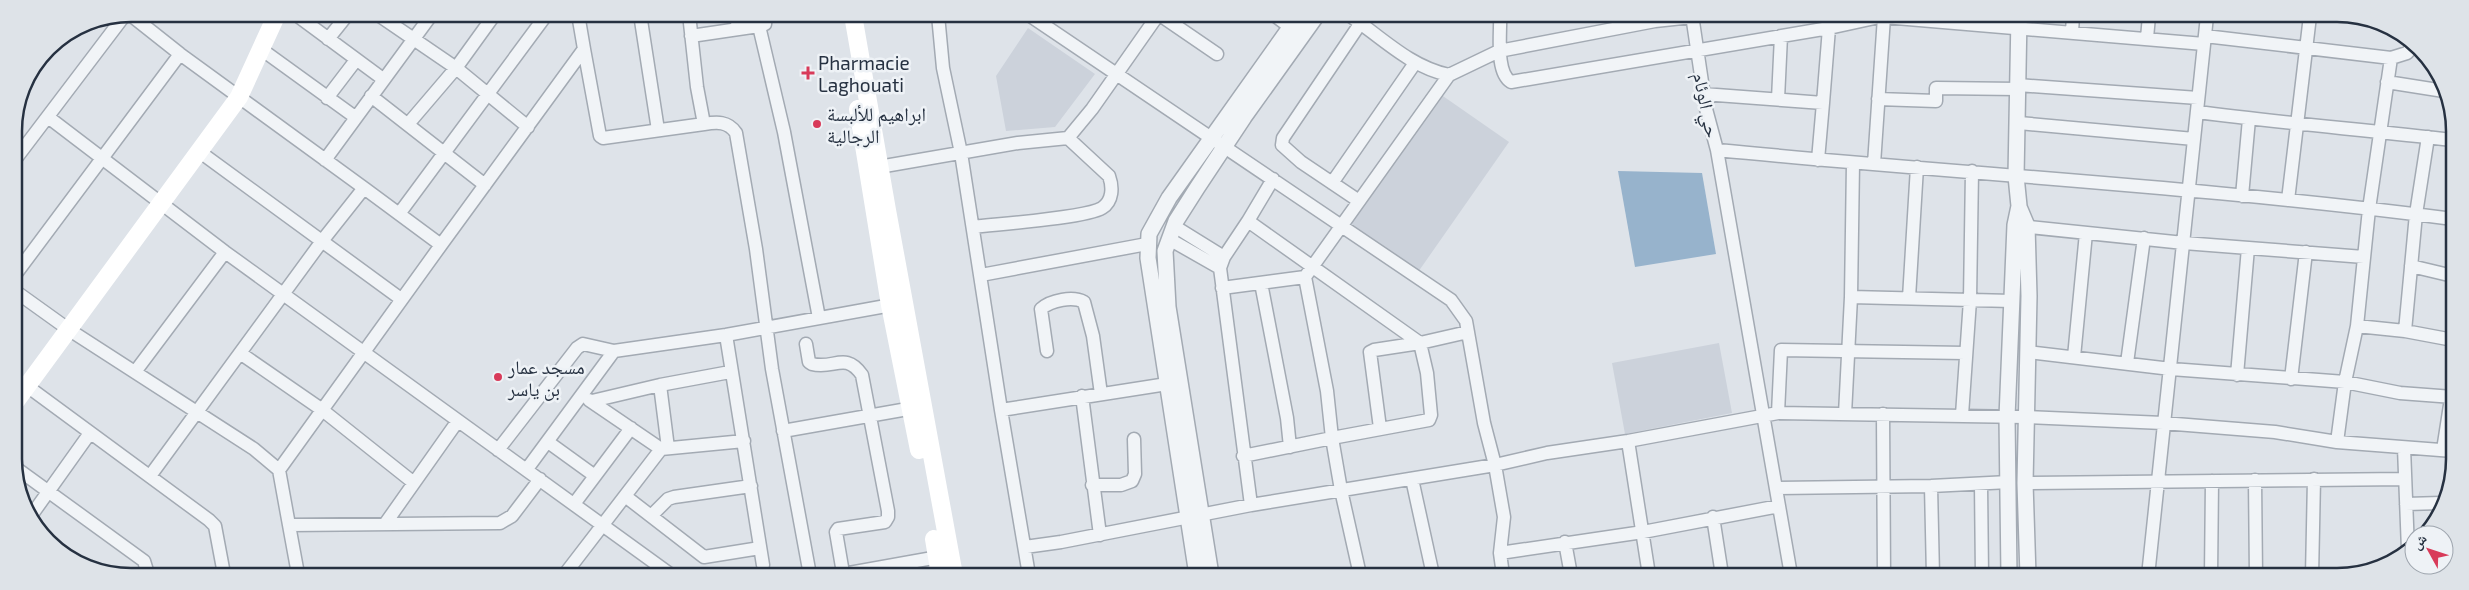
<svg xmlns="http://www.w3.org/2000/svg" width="2469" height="590" viewBox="0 0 2469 590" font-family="'Exo 2','Noto Naskh Arabic',sans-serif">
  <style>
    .built { fill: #ccd2db }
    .water { fill: #97b3cc }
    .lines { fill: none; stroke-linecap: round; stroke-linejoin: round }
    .minor-casing { stroke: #a3aab3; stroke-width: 15 }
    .tertiary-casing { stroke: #a3aab3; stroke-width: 18 }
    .minor { stroke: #f1f4f7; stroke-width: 12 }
    .tertiary { stroke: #f1f4f7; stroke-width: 15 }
    .secondary { stroke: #fff; stroke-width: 18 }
    .poi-dot { fill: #d83a59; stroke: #eef2f6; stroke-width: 2 }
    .labels { text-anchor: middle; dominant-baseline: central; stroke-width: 5; stroke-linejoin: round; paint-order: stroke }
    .poi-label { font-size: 19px; fill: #263141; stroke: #eef2f6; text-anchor: start }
    .street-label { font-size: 19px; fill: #263141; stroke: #eef2f6 }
    .rim { fill: none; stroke: #263141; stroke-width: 2.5 }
  </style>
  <rect width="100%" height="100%" fill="#dee3e9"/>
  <path class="built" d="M1028 28 1095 74 1055 127 1006 131 996 76Z
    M1440 94 1509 142 1416 275 1347 227Z
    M1719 343 1732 413 1625 434 1612 363Z"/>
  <path class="water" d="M1618 171 1702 173 1716 254 1635 267Z"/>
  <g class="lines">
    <g class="minor-casing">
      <path id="minor" d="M263 14 275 18
        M295 14 383 79
        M377 14 456 68 528 127
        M640 14 658 130
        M736 14 738 29
        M938 15 943 68 961 153 1001 410 1029 575
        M1029 15 1451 300 1466 321 1484 423 1495 465 1504 517 1500 553 1503 575
        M1160 15 1217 54
        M1274 15 1290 27
        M1349 15C1381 37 1410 67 1449 75
        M1500 15C1501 33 1495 72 1511 82L1829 28 1884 16
        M1692 15 1706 109 1717 150C1962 174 2209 187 2453 219
        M759 26 784 132 819 318
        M2072 32 2073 16
        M691 36 759 26 765 24 766 14
        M2205 36 2391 58 2407 53 2414 45
        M2147 38 2149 16
        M328 39 348 14
        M261 49 355 117
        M584 49 600 136 603 138 704 124 697 87 689 14
        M2387 82 2444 91
        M2018 85 2198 98
        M1703 94 1823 103 1829 28
        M371 96 485 185
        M327 98 356 60
        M1778 99 1781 36
        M1878 99 1936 101V88L2018 89
        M2197 112C2282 123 2368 130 2453 140
        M48 117 225 252 670 574
        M409 123 456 68 495 14
        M2019 123 2194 139
        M704 124C717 122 728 121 736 133L756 249 772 369 810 575
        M1717 150 1791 575
        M200 152 401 299
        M325 160 432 14
        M1818 160 1823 103
        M14 161 121 20 125 16H132L180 54 364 188 322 241 150 476
        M1874 164 1884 17 2204 44
        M873 168 1018 143 1068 138 1092 109 1158 15
        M1273 179 1248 221 1420 343 1468 332
        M1332 183 1415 63
        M364 188 441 245 584 49 578 14
        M2242 196 2249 119
        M2288 200 2310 16
        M1359 201 1301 162 1282 145 1283 138 1366 15
        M399 214 547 14
        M1248 221 1224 257 1220 268 1251 505
        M1174 226 1224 257
        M2019 226 2184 243 2364 257
        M973 227C997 224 1086 218 1102 208 1113 201 1113 187 1109 176L1068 138
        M1169 239 1220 268
        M2411 266 2453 276
        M15 275 180 54
        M981 275 1147 244
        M1261 283 1287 418 1290 447
        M1222 288 1305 277
        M15 291 68 329 254 449 279 470
        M1851 297 2012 301
        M1909 298 1917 167
        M2357 326 2405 331 2453 340
        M2405 331 2416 214 2428 137
        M726 335 763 565
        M806 344 809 362 812 364C834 370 845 351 862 375L888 511V517L885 522 838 529 836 532 843 573
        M1047 351 1041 309C1051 300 1073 296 1084 302L1093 336 1101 394
        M2028 352 2171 369 2345 382 2400 393 2453 397
        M240 353 321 409 414 483
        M2074 357 2086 233
        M2127 363 2144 238
        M135 372 225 252
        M2237 375 2248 248
        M2291 379 2306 252
        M660 385 668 448
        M27 386 209 520 215 526 224 574
        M1082 396 1100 535
        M589 400 661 449
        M592 401 660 385 730 372
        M1001 410 1167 384
        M1778 413 1781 350 1965 353
        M1845 414 1851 297 1853 163
        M1883 414 1884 576
        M1962 415 1970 300 1972 171
        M783 431 919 407
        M1628 441 1649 575
        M548 442 595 476
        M2337 442 2345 382 2357 326 2369 209 2391 58
        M2404 448 2408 550
        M498 450 577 348 583 344 614 351
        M2443 450 2453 386
        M1243 456 1332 438 1327 391 1305 277 1449 75 1499 51 1655 21 1692 17
        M16 468 144 561 148 574
        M527 469 614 351 726 335 897 304
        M1412 479 1433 575
        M2255 480 2256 576
        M2025 483 2405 479
        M1981 484 1982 576
        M1092 485H1121L1132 481 1135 474 1134 439
        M1931 486 1933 576
        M1776 488 1931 486 2009 482
        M625 496 704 557 760 548
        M574 504 631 428
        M2406 504 2441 503
        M33 513 90 433
        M651 516 668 499 674 497 751 486
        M1713 517 1722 575
        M385 524 457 422
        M289 525 279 470 441 245
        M1565 542 1571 575
        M1025 547 1061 542 1251 505 1495 465 1547 453 1628 441 1778 413 2025 417 2163 423 2275 432 2337 442 2453 451
        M1500 553 1643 532 1779 506
        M298 574 289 525 500 523 512 516 540 479
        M565 574 661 449 744 441
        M838 575 944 556
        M1360 575 1341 490 1332 438 1429 420 1431 415 1427 373 1420 343 1374 350 1370 352 1380 428
        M2148 576 2207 16
        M2211 576 2212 481
        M2312 576 2314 479"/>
    </g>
    <g class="tertiary-casing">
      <path id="tertiary" d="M2019 207 2027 226 2029 296 2025 483 2028 576
        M1197 575 1148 258 1149 234 1169 198 1299 15
        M1211 575 1168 307 1165 251 1176 221 1197 188 1244 117 1317 15
        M2009 576 2007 417 2015 225 2019 206 2016 176 2019 16"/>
    </g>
    <use href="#minor" class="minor"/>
    <use href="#tertiary" class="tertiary"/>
    <path class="secondary" d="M853 15 887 210 954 575
      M858 109 890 305 919 450
      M16 401 239 97 277 14
      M934 539 940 575"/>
  </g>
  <g class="poi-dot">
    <path d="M805.5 65.5h5v5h5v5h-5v5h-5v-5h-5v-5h5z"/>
    <circle cx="817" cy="124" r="5"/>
    <circle cx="498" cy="377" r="5"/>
  </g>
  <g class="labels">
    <g class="poi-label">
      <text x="818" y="62">Pharmacie<tspan x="818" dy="22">Laghouati</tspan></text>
      <text x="827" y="113">ابراهيم للألبسة<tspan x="827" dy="22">الرجالية</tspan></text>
      <text x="508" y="366">مسجد عمار<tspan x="508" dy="22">بن ياسر</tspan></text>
    </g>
    <g class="street-label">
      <text transform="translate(1707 105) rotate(78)">حي الوئام</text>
    </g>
  </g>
  <path d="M0 0H2469V590H0ZM131 22H2337A109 109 0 0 1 2446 131V459A109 109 0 0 1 2337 568H131A109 109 0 0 1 22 459V131A109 109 0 0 1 131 22Z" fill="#dee3e8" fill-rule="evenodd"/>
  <path class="rim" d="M131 22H2337A109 109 0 0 1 2446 131V459A109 109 0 0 1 2337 568H131A109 109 0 0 1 22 459V131A109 109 0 0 1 131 22Z"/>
  <g transform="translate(2429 550) rotate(310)"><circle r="24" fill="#eef2f6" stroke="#9ea5ae"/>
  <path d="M0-4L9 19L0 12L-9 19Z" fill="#d83a59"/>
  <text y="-8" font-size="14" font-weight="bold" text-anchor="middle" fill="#263141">ش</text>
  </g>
</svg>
